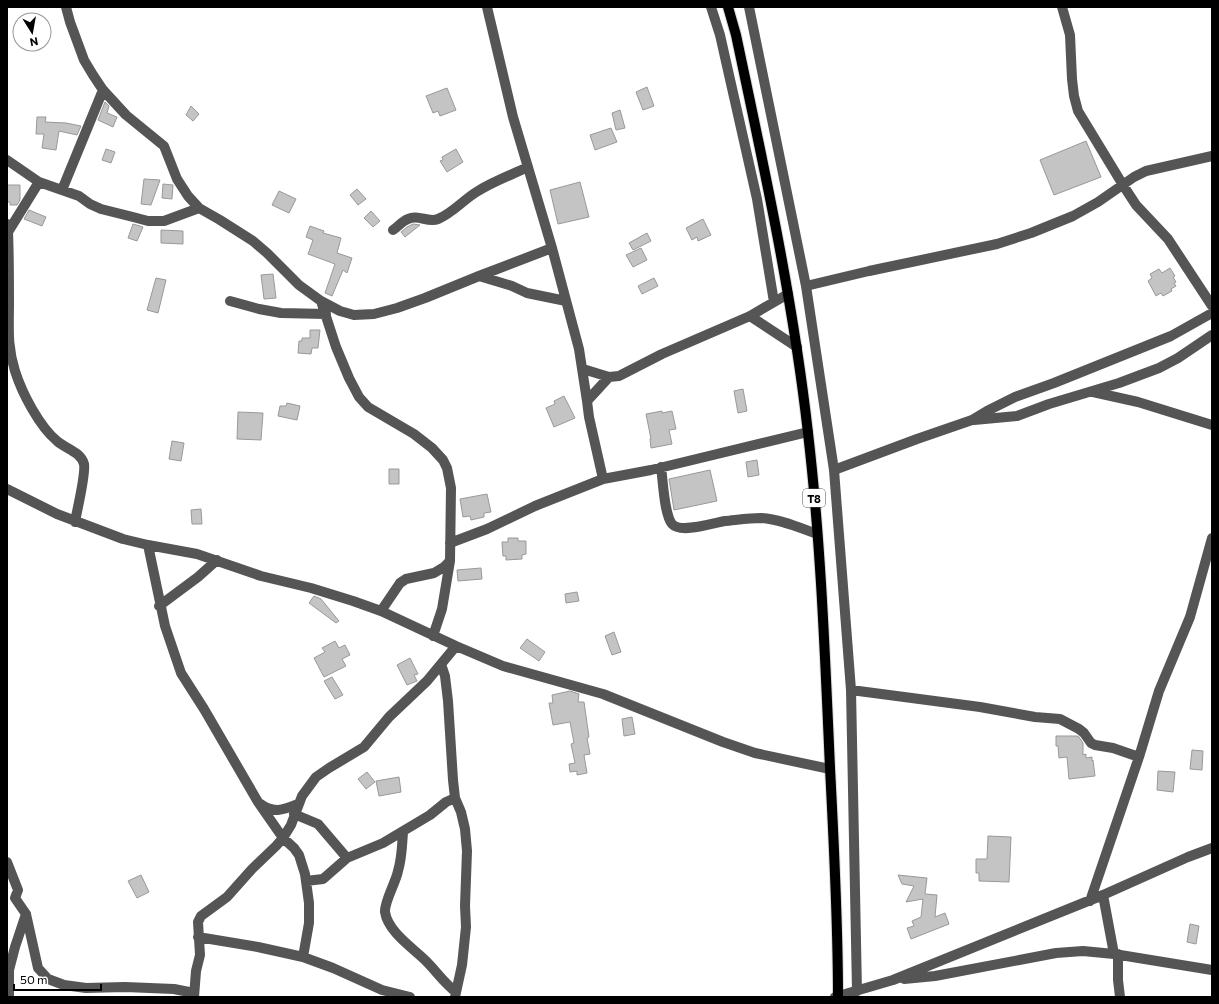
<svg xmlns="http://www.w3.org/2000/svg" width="1219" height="1004" viewBox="0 0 1219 1004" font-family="Commissioner,sans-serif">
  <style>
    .building { fill: #c4c4c4; stroke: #999 }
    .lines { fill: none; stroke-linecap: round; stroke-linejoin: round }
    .major-casing { stroke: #dbdbdb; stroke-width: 12 }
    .minor { stroke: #555; stroke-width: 10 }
    .major { stroke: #000; stroke-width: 10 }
    .labels { text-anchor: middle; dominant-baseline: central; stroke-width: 4; stroke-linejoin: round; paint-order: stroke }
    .shield { fill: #fff; stroke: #4c4c4c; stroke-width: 1 }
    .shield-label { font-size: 11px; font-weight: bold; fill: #000 }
  </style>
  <rect width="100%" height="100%" fill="#fff"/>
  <path class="building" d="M647 87 654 106 643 110 636 92Z
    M447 88 456 110 440 116 438 111 433 113 426 96Z
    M105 102 109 106 107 113 117 117 113 127 98 120Z
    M191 106 199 114 193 121 186 115Z
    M620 110 625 128 616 130 612 113Z
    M37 117H46L45 122 66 123 81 126 77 135 59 131 56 150 42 148 44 134H36Z
    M611 128 617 142 595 150 590 135Z
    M1086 141 1101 177 1054 195 1040 160Z
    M106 149 115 152 111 163 102 160Z
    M456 149 463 162 447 172 440 161 443 160 442 157Z
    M144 179 160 180 151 205 141 204Z
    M580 182 589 217 558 224 550 190Z
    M163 184 173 185 172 199 162 198Z
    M7 185H20V200L17 205H10V202H7Z
    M357 189 366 199 358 205 350 195Z
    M279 191 296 199 289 213 272 205Z
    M29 210 46 217 42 226 24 219Z
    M371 211 380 221 373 227 364 218Z
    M703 219 711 235 698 241 697 237 692 240 686 228Z
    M133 224 143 227 137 241 128 238Z
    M413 224 420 225 405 237 401 232 407 227Z
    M310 226 324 231 323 233 341 238 337 253 352 258 347 273 343 270 332 296 325 293 335 264 308 254 313 240 306 237Z
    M161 230 183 231V244L161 243Z
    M647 233 651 241 633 250 629 243Z
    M641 248 647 260 633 267 626 255Z
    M1170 268 1175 276 1173 277 1176 282 1174 283 1176 286 1171 289 1172 291 1163 296 1161 293 1156 296 1148 281 1152 278 1150 274 1159 269 1162 273Z
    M273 274 276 298 264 299 261 275Z
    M156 278 166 280 158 313 147 310Z
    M654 278 658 286 642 294 638 286Z
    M310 330H320L318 348H312L311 354 298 353 299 341H302V338H310Z
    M743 389 747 411 738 413 734 391Z
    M564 396 575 418 554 427 546 408 555 404 554 401Z
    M287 403 300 406 297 420 278 416 280 406H286Z
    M662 411V413L672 411 676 429 669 430 672 444 651 448 650 439H651L646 414Z
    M238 412 263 413 261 440 237 439Z
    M172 441 184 443 181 461 169 459Z
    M757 460 759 475 748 477 746 462Z
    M389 469H399V484H389Z
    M710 470 717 501 674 510 669 479Z
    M487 494 491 512 484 513V517L471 520 470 516 463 517 460 499Z
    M201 509 202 524H192L191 510Z
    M508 538H518V541H526V554L522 555V559L506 560V556H503L502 542H508Z
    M481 568 482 579 458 581 457 570Z
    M577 592 579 601 566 603 565 594Z
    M314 596 321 599 339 621 336 623 309 603Z
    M614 632 621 652 612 655 605 636Z
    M527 639 545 652 539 661 520 648Z
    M335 641 339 648 345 645 350 655 342 659 346 666 324 677 314 658 325 652 322 648Z
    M410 658 418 674 414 675 417 681 407 685 397 665Z
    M332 677 343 695 335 699 324 681Z
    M570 691 579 694 578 702H584L589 737 587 738 590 754 584 755 587 773 577 775V771L570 772 569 764 575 763 571 744 574 743 570 722 553 725 549 703H553L552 695Z
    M632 717 635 734 624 736 622 719Z
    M1056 736H1077L1079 737 1083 743V755L1086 754V758L1092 757V761L1093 760 1095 776 1069 779 1067 757 1059 758 1058 746H1056Z
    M1192 750 1203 751 1202 770 1190 769Z
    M1158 771 1175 772 1173 792 1157 790Z
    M367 772 375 782 366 789 358 779Z
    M399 777 401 792 379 796 376 781Z
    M988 836 1011 837 1009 882 979 881V873H976V859H987Z
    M141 875 149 892 137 898 128 881Z
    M898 875 927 878 925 894 937 895 935 917 945 913 949 924 911 939 907 928 914 926 912 921 921 917 923 899 906 902 914 886 902 884Z
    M1190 924 1199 926 1196 944 1187 942Z"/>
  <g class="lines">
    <g class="major-casing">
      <path id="major" d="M728 7 736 35C764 167 793 299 808 433 821 544 825 656 830 768 834 844 838 921 838 997"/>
    </g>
    <path class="minor" d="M66 7 70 22 84 60 93 75 103 90 126 115 164 146 177 179 188 196 199 208 220 220 253 241 267 253 299 285 321 301 340 311 354 315 374 314 397 308 425 298 479 276 552 248
      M487 7 513 117 552 248 579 349 587 401 589 417 603 479
      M711 7 720 35 757 199 774 302
      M749 7 806 286 834 470 851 690 857 991
      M1062 7 1070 35 1072 79 1074 96 1078 111 1123 185 1136 205 1168 239 1212 306
      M7 160 39 182 79 196 90 204 101 209 133 217 148 221H164L199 208
      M62 190 103 90
      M7 224 8 232C9 255 9 279 9 302 9 328 7 346 15 371 22 393 39 426 57 441 66 449 81 452 84 464 86 474 77 510 75 522
      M393 230C398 227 402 221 408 219 418 214 428 223 438 219 453 213 464 199 478 191 494 181 511 175 528 167
      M8 232 39 182
      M479 276 512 286 527 293 566 301
      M806 286 869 271 997 244 1031 233 1073 216 1098 202 1134 177 1146 171 1212 156
      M230 301 259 309 281 313 326 314
      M321 301 336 347 349 378 359 397 368 407 414 434 432 448 443 460 447 468 451 488 450 561 442 609 433 636
      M750 316 797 347
      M583 369 609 377 619 376 662 354 750 316 788 294
      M1093 392 1138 402 1212 425
      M587 401 609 377
      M974 420 1017 416 1049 404 1119 383 1159 368 1178 358 1212 335
      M661 467C663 480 664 514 672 524 681 534 713 523 725 521 736 520 750 518 761 518 780 519 800 528 817 534
      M834 470 917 439 972 420 987 411 1015 397 1054 383 1171 336 1212 313
      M7 489 57 514 123 539 148 545 197 554 261 576 311 588 353 601 381 611 456 646 503 666 603 694 723 742 755 753 830 769
      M450 543 487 529 535 506 603 479 651 470 808 432
      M148 545 165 626 181 673 204 709 258 802 283 838 294 848 299 855 305 874 309 903V923L303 957
      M159 606 198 577 217 560
      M381 611 400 583 406 579 434 573 444 567 450 561
      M441 664 445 676 448 701 453 780 455 798 461 812 465 829 467 851 465 906 466 927 462 965 455 997
      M851 690 980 707 1035 717 1060 719 1079 729 1084 733 1091 743 1095 745 1113 748 1139 757
      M259 803C274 814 283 810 298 804
      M294 814 318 824 347 858
      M403 832C402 845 402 858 398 871 396 882 384 902 385 912 388 932 413 948 426 961 437 972 444 983 456 992
      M7 862 18 890 15 898 26 914 38 968 48 979 64 985 86 988 125 987 174 989 194 993
      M306 881 323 879 347 858 383 843 430 815 446 802 455 798
      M1103 895 1114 954
      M1090 901 1139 757 1159 691 1190 617 1212 538
      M198 937 258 947 303 957 333 968 382 990 410 997
      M1118 954V980L1120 997
      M904 979 935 976 1056 953 1083 951 1114 954 1212 970
      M9 997V970L15 947 26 914
      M194 997 196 971 200 955 198 922 201 916 227 897 252 869 276 846 283 838 291 825 302 796 316 777 329 768 364 747 389 717 427 681 456 646
      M835 997 893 980 1103 895 1188 857 1212 848"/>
    <use href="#major" class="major"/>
  </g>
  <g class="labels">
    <rect class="shield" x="803" y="489" width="22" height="18" rx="3"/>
    <g class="shield-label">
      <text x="814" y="498">T8</text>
    </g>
  </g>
  <rect width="1219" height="1004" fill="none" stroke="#000000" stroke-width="16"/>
  <g transform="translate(32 32) rotate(169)"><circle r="19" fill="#ffffff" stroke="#999999"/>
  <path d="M0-3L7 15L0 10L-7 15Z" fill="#000000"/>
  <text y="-6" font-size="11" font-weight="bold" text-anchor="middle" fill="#000000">N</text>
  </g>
  <path d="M14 984v6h87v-6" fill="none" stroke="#000000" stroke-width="2"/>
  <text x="20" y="984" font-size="12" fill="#000000" stroke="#ffffff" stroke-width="3" paint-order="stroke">50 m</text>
</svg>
